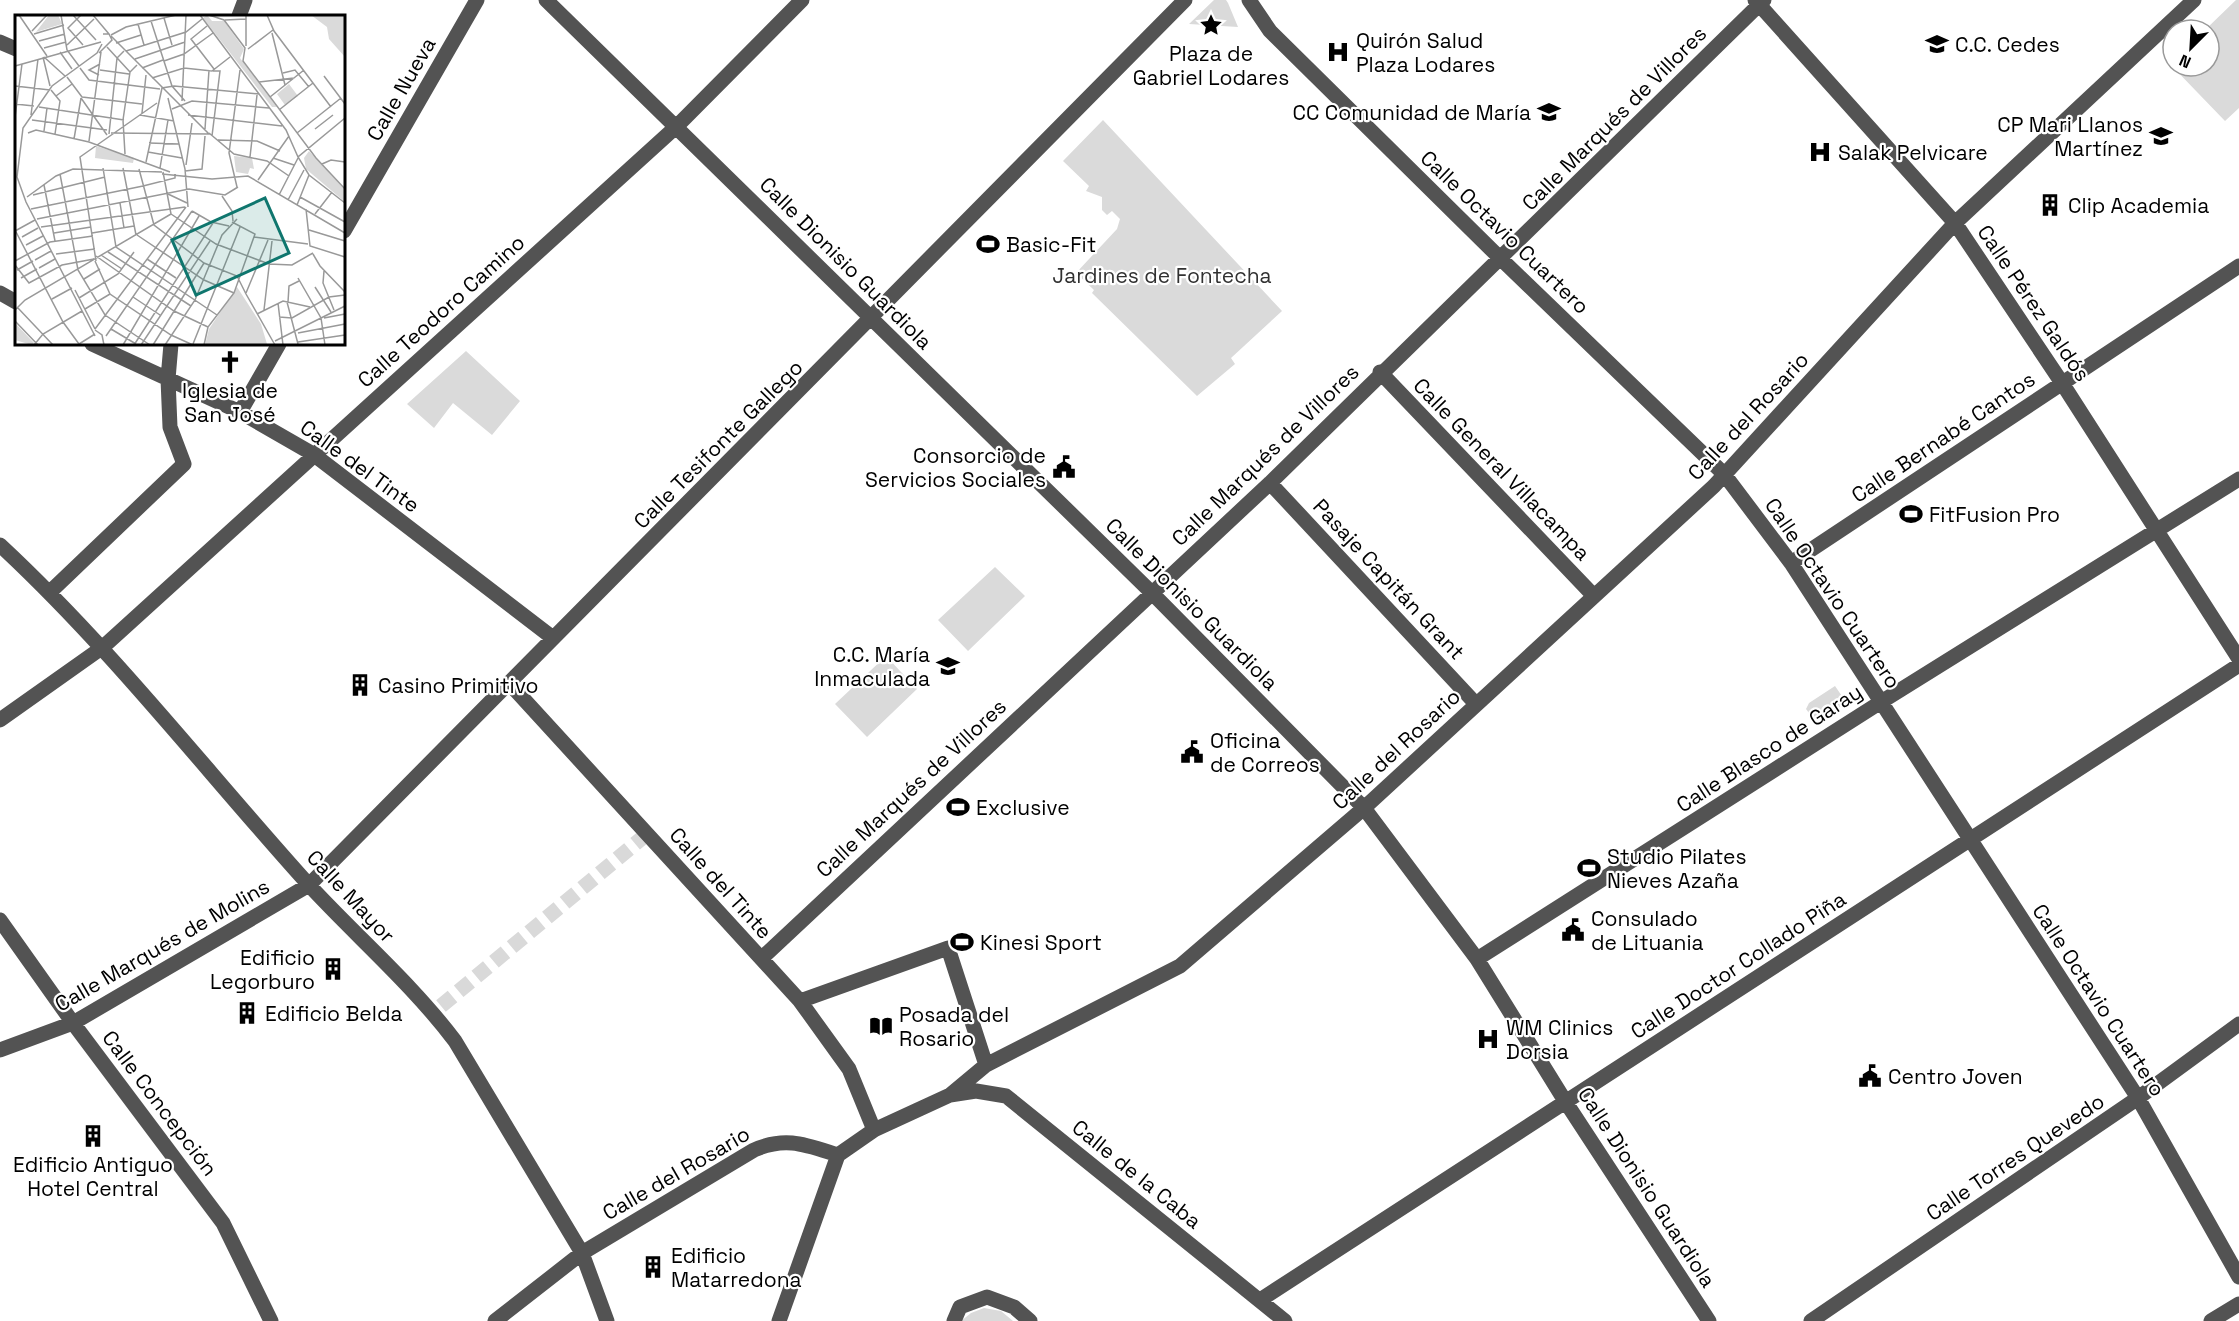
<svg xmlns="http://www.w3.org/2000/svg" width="2239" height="1321" viewBox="0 0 2239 1321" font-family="'Space Grotesk',sans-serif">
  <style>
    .green { fill: #dadada }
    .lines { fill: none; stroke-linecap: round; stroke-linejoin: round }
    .minor-tunnel { stroke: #d9d9d9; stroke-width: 15; stroke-dasharray: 15 8; stroke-linecap: butt }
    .minor { stroke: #535353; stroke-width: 15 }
    .labels { text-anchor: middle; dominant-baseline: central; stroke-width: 4.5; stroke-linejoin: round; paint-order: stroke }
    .poi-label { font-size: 21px; fill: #000; stroke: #fff; text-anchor: start }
    .street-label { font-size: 21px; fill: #000; stroke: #fff }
    .park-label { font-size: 21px; fill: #313131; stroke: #fff }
    .inset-road { fill: none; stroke: #999; stroke-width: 1.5 }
    .view { fill: #0f766e; fill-opacity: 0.15; stroke: #0f766e; stroke-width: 3 }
    .inset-edge { fill: none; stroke: #000; stroke-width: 3 }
  </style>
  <rect width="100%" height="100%" fill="#fff"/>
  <path class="green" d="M1214 0H1226L1228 3 1238 27 1189 24Z
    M2236 0H2239V108L2225 121 2170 64 2173 61V66H2209V30H2205Z
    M1103 120 1282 311 1231 358 1235 364 1197 396 1092 293 1094 290 1076 273 1117 229 1120 219 1112 211 1107 215 1102 210V197L1086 191 1089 186 1063 161Z
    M466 351 520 401 492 435 453 403 434 428 407 404Z
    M995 567 1025 596 968 651 938 620Z
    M886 656 917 689 867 737 835 704Z
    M1835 686 1844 699 1843 705 1818 725 1806 709 1809 703Z
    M984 1308 1001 1311 1013 1321H961L971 1313Z"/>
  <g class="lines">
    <path class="minor-tunnel" d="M441 1006 648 833"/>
    <path class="minor" d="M546 0 1152 593 1364 808 1477 959 1565 1101 1709 1321
      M1249 0 1270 31 1501 259 1724 474 1791 563 2138 1098 2239 1277
      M1755 0 1955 223 2062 383 2239 659
      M239 16 245 0
      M0 42 16 49
      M344 231 477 0
      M0 293 16 302
      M92 344 240 412 313 454 553 638
      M1380 372 1593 595
      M240 412 279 344
      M1270 483 1476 704
      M0 545C113 650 206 771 309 885 357 937 412 984 455 1041L582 1253 607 1321
      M1791 563 2239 266
      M50 592 184 464 170 427 168 379 171 344
      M509 683 800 1001 849 1069 874 1130
      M0 720 103 647 677 126 802 0
      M0 920 73 1023 223 1223 271 1321
      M762 958 1270 483 1764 0
      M1477 959 1881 702 2239 479
      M800 1001 948 948 986 1065
      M0 1050 73 1023 309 885 1185 0
      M950 1095 976 1091 1006 1096 1285 1321
      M1260 1300 2239 665
      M495 1321 582 1253 754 1150C786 1136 806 1145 838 1155L874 1130 950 1095 986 1065 1180 966 1364 808 1714 486 1955 223 2194 0
      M779 1321 838 1155
      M954 1321 960 1307 987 1297 1014 1307 1030 1321
      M1811 1321 2138 1098 2239 1024
      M2211 1321 2239 1304"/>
  </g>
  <defs>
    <g id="sight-bare" transform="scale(1.8)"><path d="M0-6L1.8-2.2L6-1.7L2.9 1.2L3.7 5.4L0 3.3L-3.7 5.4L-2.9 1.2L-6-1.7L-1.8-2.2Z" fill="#000" stroke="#fff" stroke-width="2.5" paint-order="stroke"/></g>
    <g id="school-bare" transform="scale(1.8)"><path d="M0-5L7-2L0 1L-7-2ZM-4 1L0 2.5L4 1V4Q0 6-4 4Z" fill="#000" stroke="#fff" stroke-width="2.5" paint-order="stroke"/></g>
    <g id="hospital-bare" transform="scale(1.8)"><path d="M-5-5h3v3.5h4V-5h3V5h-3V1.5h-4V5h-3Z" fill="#000" stroke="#fff" stroke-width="2.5" paint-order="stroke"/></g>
    <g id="building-bare" transform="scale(1.8)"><path d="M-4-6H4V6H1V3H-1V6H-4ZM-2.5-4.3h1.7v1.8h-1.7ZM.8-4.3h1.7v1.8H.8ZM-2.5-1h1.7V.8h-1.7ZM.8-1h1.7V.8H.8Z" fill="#000" stroke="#fff" stroke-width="2.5" paint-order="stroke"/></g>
    <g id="stadium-bare" transform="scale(1.8)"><path d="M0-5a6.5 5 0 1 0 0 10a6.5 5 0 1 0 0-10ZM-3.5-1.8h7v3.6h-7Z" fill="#000" stroke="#fff" stroke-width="2.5" paint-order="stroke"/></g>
    <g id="church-bare" transform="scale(1.8)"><path d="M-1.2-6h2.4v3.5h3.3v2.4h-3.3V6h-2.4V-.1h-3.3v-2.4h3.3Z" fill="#000" stroke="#fff" stroke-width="2.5" paint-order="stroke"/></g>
    <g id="civic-bare" transform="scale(1.8)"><path d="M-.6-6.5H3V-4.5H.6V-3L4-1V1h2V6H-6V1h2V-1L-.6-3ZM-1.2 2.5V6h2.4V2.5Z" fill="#000" stroke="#fff" stroke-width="2.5" paint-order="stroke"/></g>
    <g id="library-bare" transform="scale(1.8)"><path d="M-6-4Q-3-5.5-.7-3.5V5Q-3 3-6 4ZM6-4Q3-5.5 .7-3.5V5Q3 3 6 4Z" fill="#000" stroke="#fff" stroke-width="2.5" paint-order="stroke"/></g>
  </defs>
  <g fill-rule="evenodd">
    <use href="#sight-bare" x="1211" y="25"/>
    <use href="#school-bare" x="1937" y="44"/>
    <use href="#hospital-bare" x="1338" y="52"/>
    <use href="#school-bare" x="1549" y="112"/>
    <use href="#school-bare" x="2161" y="136"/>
    <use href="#hospital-bare" x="1820" y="152"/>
    <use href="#building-bare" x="2050" y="205"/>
    <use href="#stadium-bare" x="988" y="244"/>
    <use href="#church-bare" x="230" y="362"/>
    <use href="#civic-bare" x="1064" y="467"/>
    <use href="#stadium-bare" x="1911" y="514"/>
    <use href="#school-bare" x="948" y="666"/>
    <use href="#building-bare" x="360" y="685"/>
    <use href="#civic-bare" x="1192" y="752"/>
    <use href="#stadium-bare" x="958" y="807"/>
    <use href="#stadium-bare" x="1589" y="868"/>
    <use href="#civic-bare" x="1573" y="930"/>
    <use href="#stadium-bare" x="962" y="942"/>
    <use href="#building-bare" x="333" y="969"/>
    <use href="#building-bare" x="247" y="1013"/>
    <use href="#library-bare" x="881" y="1026"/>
    <use href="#hospital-bare" x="1488" y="1039"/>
    <use href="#civic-bare" x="1870" y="1076"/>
    <use href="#building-bare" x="93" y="1136"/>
    <use href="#building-bare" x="653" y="1267"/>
  </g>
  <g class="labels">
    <g class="poi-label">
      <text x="1356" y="40">Quirón Salud<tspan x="1356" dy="24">Plaza Lodares</tspan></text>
      <text x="1955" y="44">C.C. Cedes</text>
      <text x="1211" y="53" text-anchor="middle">Plaza de<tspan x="1211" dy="24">Gabriel Lodares</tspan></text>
      <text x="1531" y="112" text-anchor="end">CC Comunidad de María</text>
      <text x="2143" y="124" text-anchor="end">CP Mari Llanos<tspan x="2143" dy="24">Martínez</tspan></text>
      <text x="1838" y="152">Salak Pelvicare</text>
      <text x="2068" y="205">Clip Academia</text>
      <text x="1006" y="244">Basic-Fit</text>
      <text x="230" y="390" text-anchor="middle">Iglesia de<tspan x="230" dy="24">San José</tspan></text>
      <text x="1046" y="455" text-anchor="end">Consorcio de<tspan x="1046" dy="24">Servicios Sociales</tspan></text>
      <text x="1929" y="514">FitFusion Pro</text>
      <text x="930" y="654" text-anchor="end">C.C. María<tspan x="930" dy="24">Inmaculada</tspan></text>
      <text x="378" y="685">Casino Primitivo</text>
      <text x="1210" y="740">Oficina<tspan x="1210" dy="24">de Correos</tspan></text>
      <text x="976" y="807">Exclusive</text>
      <text x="1607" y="856">Studio Pilates<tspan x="1607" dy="24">Nieves Azaña</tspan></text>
      <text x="1591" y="918">Consulado<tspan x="1591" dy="24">de Lituania</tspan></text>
      <text x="980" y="942">Kinesi Sport</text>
      <text x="315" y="957" text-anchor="end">Edificio<tspan x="315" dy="24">Legorburo</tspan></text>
      <text x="265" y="1013">Edificio Belda</text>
      <text x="899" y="1014">Posada del<tspan x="899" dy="24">Rosario</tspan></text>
      <text x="1506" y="1027">WM Clinics<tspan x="1506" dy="24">Dorsia</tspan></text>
      <text x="1888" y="1076">Centro Joven</text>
      <text x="93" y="1164" text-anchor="middle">Edificio Antiguo<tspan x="93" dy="24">Hotel Central</tspan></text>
      <text x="671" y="1255">Edificio<tspan x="671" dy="24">Matarredona</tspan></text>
    </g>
    <g class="street-label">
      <text transform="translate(401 89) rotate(-60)">Calle Nueva</text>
      <text transform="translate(1614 118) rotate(-45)">Calle Marqués de Villores</text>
      <text transform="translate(1505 232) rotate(44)">Calle Octavio Cuartero</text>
      <text transform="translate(846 263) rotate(45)">Calle Dionisio Guardiola</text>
      <text transform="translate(2034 303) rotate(56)">Calle Pérez Galdós</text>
      <text transform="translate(441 311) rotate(-42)">Calle Teodoro Camino</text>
      <text transform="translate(1748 416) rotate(-47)">Calle del Rosario</text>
      <text transform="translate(1943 437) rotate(-34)">Calle Bernabé Cantos</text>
      <text transform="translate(718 444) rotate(-45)">Calle Tesifonte Gallego</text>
      <text transform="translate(1265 455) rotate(-44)">Calle Marqués de Villores</text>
      <text transform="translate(360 466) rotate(36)">Calle del Tinte</text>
      <text transform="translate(1502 469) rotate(46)">Calle General Villacampa</text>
      <text transform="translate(1389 579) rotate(47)">Pasaje Capitán Grant</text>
      <text transform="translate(1833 593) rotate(56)">Calle Octavio Cuartero</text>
      <text transform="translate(1192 604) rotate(45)">Calle Dionisio Guardiola</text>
      <text transform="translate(1769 748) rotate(-33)">Calle Blasco de Garay</text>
      <text transform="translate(1396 749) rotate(-43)">Calle del Rosario</text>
      <text transform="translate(911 788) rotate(-43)">Calle Marqués de Villores</text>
      <text transform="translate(721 883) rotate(48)">Calle del Tinte</text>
      <text transform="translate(351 896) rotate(47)">Calle Mayor</text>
      <text transform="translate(162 945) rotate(-30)">Calle Marqués de Molins</text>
      <text transform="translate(1738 965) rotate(-33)">Calle Doctor Collado Piña</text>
      <text transform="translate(2099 1000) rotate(57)">Calle Octavio Cuartero</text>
      <text transform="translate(160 1103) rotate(53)">Calle Concepción</text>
      <text transform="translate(2015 1157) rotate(-34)">Calle Torres Quevedo</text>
      <text transform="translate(676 1173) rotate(-30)">Calle del Rosario</text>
      <text transform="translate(1137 1174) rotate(39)">Calle de la Caba</text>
      <text transform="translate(1647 1187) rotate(57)">Calle Dionisio Guardiola</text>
    </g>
    <g class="park-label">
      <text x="1162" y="275">Jardines de Fontecha</text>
    </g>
  </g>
  <g transform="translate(15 15)">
    <rect width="330" height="330" fill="#fff"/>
    <path d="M34 0H43L47 9 21 17ZM192 0 197 6H209L229 34 225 43 262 92H257L188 3ZM296 0H330V42L314 24 312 12ZM274 69 283 81 270 90 262 79ZM81 131 119 143 118 148 80 143ZM294 136 330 175V187L291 154 289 143ZM219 141 237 143 239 154 235 153 233 159 221 157ZM222 272 246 309 252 329 190 330 194 314ZM0 308 19 328 17 330 0 325Z" fill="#dadada"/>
    <path class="inset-road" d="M4 0 32 41M46 0 52 35 64 51M58 0 81 25M66 0 53 13 68 30M78 0 94 19M185 0 271 115 283 142M194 0 209 5 230 33 228 46 301 143 330 174M231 0V31M252 0 259 16 316 92M149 3 157 30M210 5 231 4M136 6 157 71 170 86M123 9 129 30M192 11 176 24 199 54M17 16 32 0M257 18 270 70M19 19 49 10M96 20 111 12 161 0M24 26 50 19M101 28 126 20M52 30 79 4M92 32 115 57M29 33 51 27M233 34 258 15M111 36 171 17 187 4M45 37 57 54M84 38 97 25 94 19H88M28 42 35 71M29 42 50 61M120 44 170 27M149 46 169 39 198 18M0 51 86 27M65 53 74 65 145 74M127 53 148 45M85 55 114 59M268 58 280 55 294 72M84 60 74 55 85 49M309 61 330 89M52 62 67 82M137 63 169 53 197 56 215 42M244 67 279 63M0 71 35 75M36 75 45 86 40 119M41 81 57 69M67 82 127 89M255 82 289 55M66 83 92 120M153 83 170 154 173 192M167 86 171 0M0 89 19 91M24 92 109 105M157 94 177 86 254 93M264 95 298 68M127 98 131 60M16 100 23 44M125 100 159 106M173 100 267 111M0 102 7 49M330 103 283 142 294 160 330 188M17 105 92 115M190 114 194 55M300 114 318 100M29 116 32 93M13 118 21 115 74 127 155 157M96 118 194 119 96 21M194 118 219 139 252 146 274 161M282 118 326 83M94 119 102 43 109 36M197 121 205 56H198M59 124 66 83M203 125 242 126 265 136M74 126 86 37M134 128 164 129M133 137 167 143M110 139 108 105 115 57 122 50M235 142 242 80M258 143 279 150M131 147 147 73 159 71 244 79M307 149 316 145 330 147M171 150 177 108M88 153 101 232 202 300M108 153 121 220M145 153 153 105M124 154 139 210 189 248 222 261 231 279M170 156 187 154 190 121M148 157 156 199M45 159 63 255 90 300 135 330M147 159 197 164 233 161 330 218M243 165 274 121M29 170 40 226M222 172 214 138 225 55M153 179 172 188M18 180 90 162M264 180 283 143M207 181 217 196 218 206M12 182 41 161 58 154 147 157M285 182 330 207M273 185 289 155M105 188 109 213M282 190 294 160M16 194 128 171 160 163V159M291 194 295 231 330 242M177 196 196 207 214 211M156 199 201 229 254 249 277 250 298 238M300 199 317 177M22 204 174 174 210 180 223 172M26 212 170 192M0 215 48 307 64 329M294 215 330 226M0 216 20 205M39 218 76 212M77 218 119 211M122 220 189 265 219 278M7 222 23 213M239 222 293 229M11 230 28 221M93 237 176 291M41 239 80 234M298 239 305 251 330 277M86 240 107 254M81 241 159 296 193 312M132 244 161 263M20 245 36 236M0 246 35 227 78 221M80 246 95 279 156 320 178 330M81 246 65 142 142 88M0 250 14 268 47 250 79 244M24 253 40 244M2 255 18 246M309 256 308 268 319 295M6 263 22 254M283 263 306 303 310 330M69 264 85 254M300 272 316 297M60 275 80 314M231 278 253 225M231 279 260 330M118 282 145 300M64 283 103 259 119 237M37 284 57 273M272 287 283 329M273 287 274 271 284 266M263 288 268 330M2 292 38 330M70 294 95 279M0 295 10 285 156 199M249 295 257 226M242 299 268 286 295 292M264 302 277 303 314 282 330 280M309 303 330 299M0 306 23 330M80 314 171 192M96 314 121 329M80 315 87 320 89 330M283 318 330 309M80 321 11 187 2 162 8 113 37 71 82 38 87 29M91 321 177 196M260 326 330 291M283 327 330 320M64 329 80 319M178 329 225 212M19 330 28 319 67 296M108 330 184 201M119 330 198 208M126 330 195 226M138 330 189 248M150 330 180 285 207 220 222 204M189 330 193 312 219 278 240 219 217 207"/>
    <path class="view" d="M250 183 274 238 181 280 157 225Z"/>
    <rect width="330" height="330" class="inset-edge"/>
  </g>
  <g transform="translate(2191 48) rotate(204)"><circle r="28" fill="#ffffff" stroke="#999999" stroke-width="1.5"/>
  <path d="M0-4.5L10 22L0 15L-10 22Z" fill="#000000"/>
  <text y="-9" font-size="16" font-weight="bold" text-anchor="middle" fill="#000000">N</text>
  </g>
</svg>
